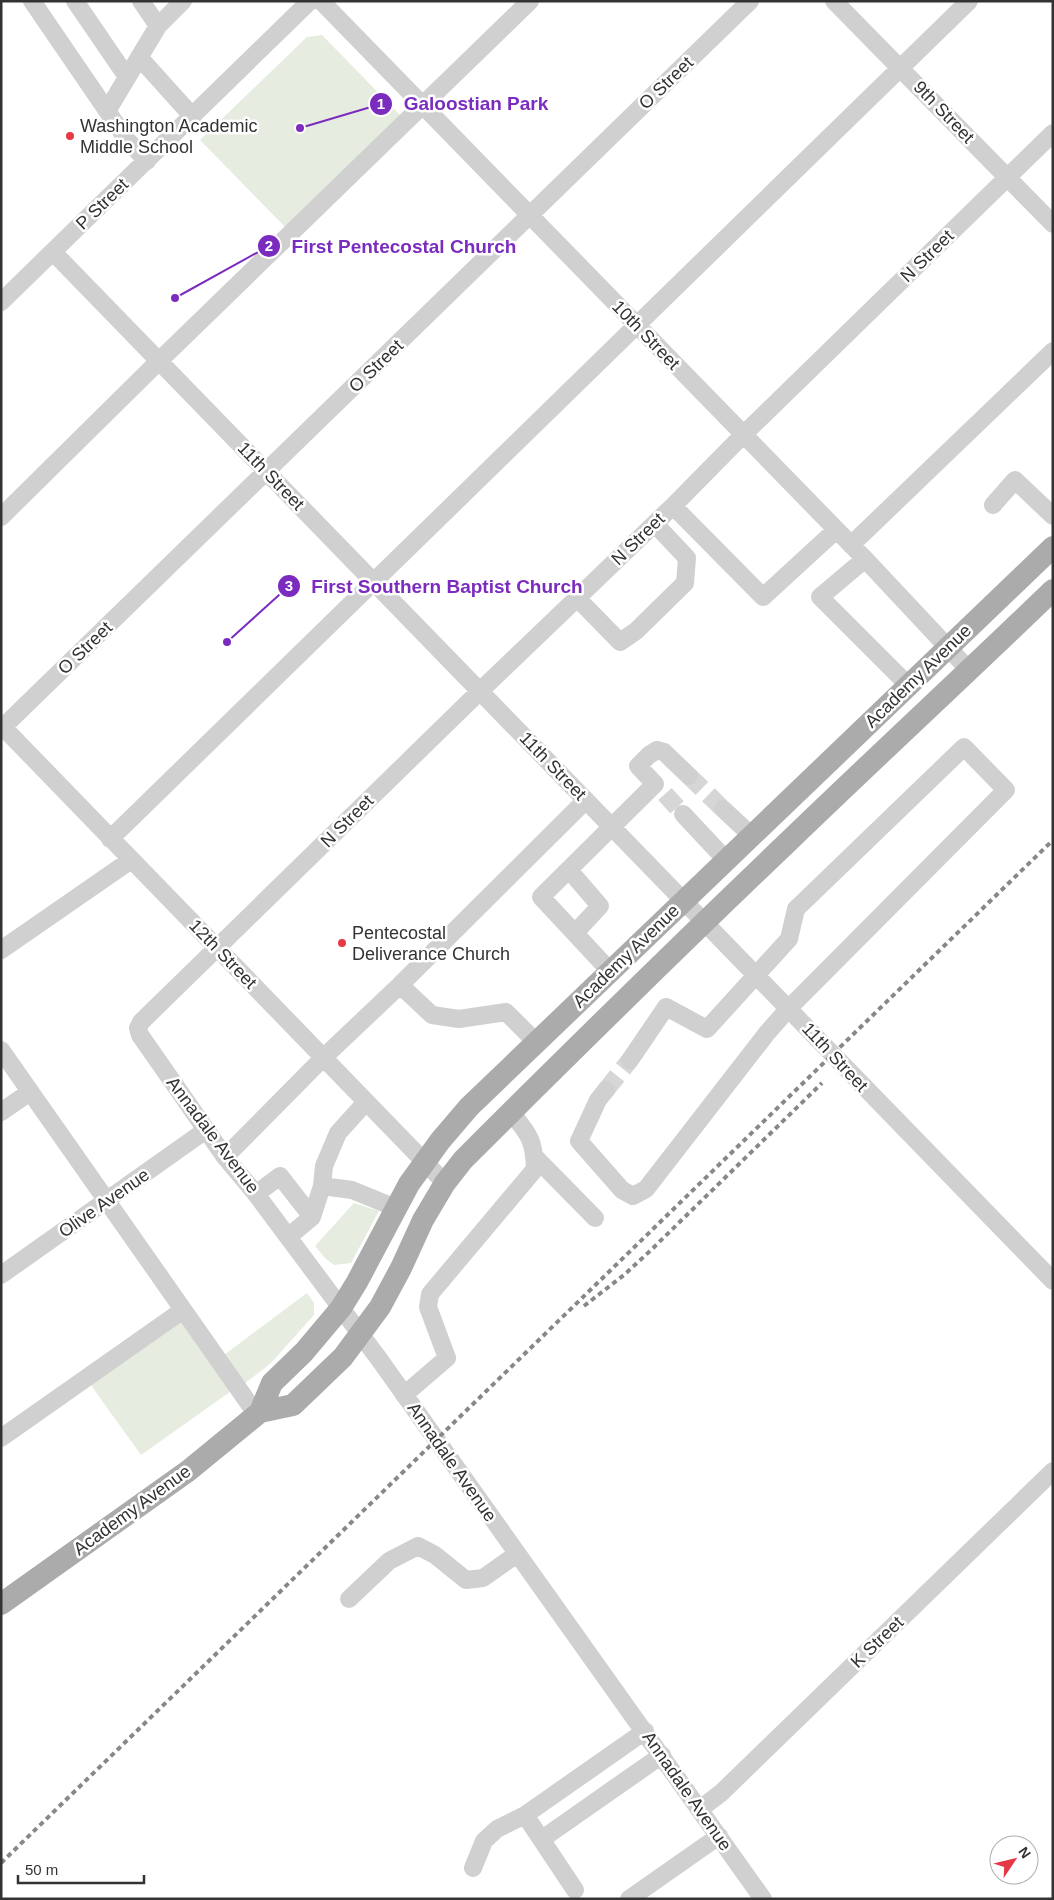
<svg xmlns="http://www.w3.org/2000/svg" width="1054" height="1900" viewBox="0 0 1054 1900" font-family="Helvetica,sans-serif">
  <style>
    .green { fill: #e6ecdf }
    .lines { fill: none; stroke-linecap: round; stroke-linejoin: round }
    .minor-tunnel { stroke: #d6d6d6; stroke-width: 18; stroke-dasharray: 18 9; stroke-linecap: butt }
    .minor { stroke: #d0d0d0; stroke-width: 18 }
    .major { stroke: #ababab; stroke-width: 22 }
    .rail { stroke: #888; stroke-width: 4; stroke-dasharray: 5 4; stroke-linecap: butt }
    .poi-dot { fill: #e63946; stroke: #fff; stroke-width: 2 }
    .labels { text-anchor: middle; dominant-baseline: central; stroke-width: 5; stroke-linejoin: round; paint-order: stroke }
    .street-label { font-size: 18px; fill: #333; stroke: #fff }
    .poi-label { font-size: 18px; fill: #333; stroke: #fff; text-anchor: start }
    .leader { fill: none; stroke: #7b2cbf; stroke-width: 2 }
    .callout-dot { fill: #7b2cbf; stroke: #fff; stroke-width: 2 }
    .mark-label { font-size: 15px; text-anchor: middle; font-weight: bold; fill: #fff }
    .callout-label { font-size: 19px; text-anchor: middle; font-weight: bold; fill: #7b2cbf; stroke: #fff; stroke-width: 5; stroke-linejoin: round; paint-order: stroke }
  </style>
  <rect width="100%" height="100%" fill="#fff"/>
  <path class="green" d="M322 35 401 116 286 228 200 140 307 37Z
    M354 1203 379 1211 351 1263 334 1265 325 1258 315 1246Z
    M307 1293 314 1303V1315L270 1364 244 1384 224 1355Z
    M183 1316 234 1389 141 1455 90 1384Z"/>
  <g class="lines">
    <path class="minor-tunnel" d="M689 776 723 809
      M665 794 683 814
      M606 1090 630 1060"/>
    <path class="minor" d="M32 1 127 140 147 161
      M75 1 127 77
      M141 1 158 26 183 1
      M321 1 865 559 970 671
      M834 1 1053 224
      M139 57 193 117
      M107 111 158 26
      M53 252 1053 1281
      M1 302 310 1
      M993 505 1015 480 1053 516
      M673 506 763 597 836 530
      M1 517 159 361 530 1
      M851 545 1053 351
      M865 559 820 597 908 685
      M577 598 620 642 636 631 685 583 687 558 655 524
      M1 725 445 1183
      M1 729 750 1
      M723 809 752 836
      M683 814 727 861
      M110 839 969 1
      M569 870 600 906 575 933
      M1 950 131 860
      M610 971 541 897 655 784 638 766 649 755 657 750 664 752 689 776
      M400 985 432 1015 459 1019 506 1012 537 1043
      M1 1050 257 1415
      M606 1090 598 1100 579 1141 622 1190 633 1196 646 1189 767 1033 789 1008 1006 790 964 747 796 909 789 939 707 1029 666 1007 630 1060
      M1 1112 30 1092
      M225 1157 323 1058 400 985 586 800
      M535 1157 595 1218
      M322 1186 324 1166 338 1133 366 1102
      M256 1194 280 1176 312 1217
      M288 1237 312 1217 322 1186 352 1190 396 1208
      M1 1275 206 1130
      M404 1395 447 1358 428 1307 430 1294 535 1169C534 1139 529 1135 511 1112
      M1 1438 183 1310
      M349 1599 389 1561 418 1546 435 1555 466 1580 483 1578 517 1554
      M700 1809 721 1793 1053 1471
      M525 1815 645 1731
      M542 1839 662 1755
      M473 1868 484 1841 497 1829 525 1815 575 1890
      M629 1899 719 1836
      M763 1899 379 1359 256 1194 225 1157 140 1035 138 1028 141 1022 480 691 673 506 743 435 1053 133"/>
    <path class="major" d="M260 1412 293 1405 343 1357 380 1307 401 1268 423 1220 445 1183 463 1160C571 1052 680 945 790 840 877 756 966 674 1053 590
      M1 1604 188 1471 260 1412 272 1383 304 1352 341 1308 357 1282 409 1184 440 1141 469 1107 1053 547"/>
    <path class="rail" d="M584 1306 624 1275 650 1251 822 1083
      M1 1863 1053 840"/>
  </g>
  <g class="poi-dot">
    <circle cx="70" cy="136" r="5"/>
    <circle cx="342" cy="943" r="5"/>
  </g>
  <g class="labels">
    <g class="street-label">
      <text transform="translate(666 83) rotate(-44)">O Street</text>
      <text transform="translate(944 112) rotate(46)">9th Street</text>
      <text transform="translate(102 204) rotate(-44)">P Street</text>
      <text transform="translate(927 256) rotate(-44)">N Street</text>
      <text transform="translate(646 335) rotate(46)">10th Street</text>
      <text transform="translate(376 366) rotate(-44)">O Street</text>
      <text transform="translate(271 476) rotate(46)">11th Street</text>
      <text transform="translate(638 539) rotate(-44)">N Street</text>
      <text transform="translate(85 648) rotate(-44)">O Street</text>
      <text transform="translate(918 676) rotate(-44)">Academy Avenue</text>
      <text transform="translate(553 766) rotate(46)">11th Street</text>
      <text transform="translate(347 821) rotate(-45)">N Street</text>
      <text transform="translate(223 954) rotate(46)">12th Street</text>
      <text transform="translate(626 956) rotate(-44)">Academy Avenue</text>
      <text transform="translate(835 1057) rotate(47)">11th Street</text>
      <text transform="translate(213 1135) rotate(53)">Annadale Avenue</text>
      <text transform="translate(104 1203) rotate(-35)">Olive Avenue</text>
      <text transform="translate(452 1462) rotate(55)">Annadale Avenue</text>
      <text transform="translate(132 1510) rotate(-36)">Academy Avenue</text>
      <text transform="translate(877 1642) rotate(-44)">K Street</text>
      <text transform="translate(687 1791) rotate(55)">Annadale Avenue</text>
    </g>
    <g class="poi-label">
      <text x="80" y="126">Washington Academic<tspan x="80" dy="21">Middle School</tspan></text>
      <text x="352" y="933">Pentecostal<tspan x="352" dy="21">Deliverance Church</tspan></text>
    </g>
  </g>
  <path class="leader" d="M300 128L381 104M175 298L269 246M227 642L289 586"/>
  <g class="callout-dot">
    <circle cx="300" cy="128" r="5"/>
    <circle cx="175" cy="298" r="5"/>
    <circle cx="227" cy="642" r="5"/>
    <circle cx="381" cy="104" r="12"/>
    <circle cx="269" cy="246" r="12"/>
    <circle cx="289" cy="586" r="12"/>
  </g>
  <g class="mark-label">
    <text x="381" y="109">1</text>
    <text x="269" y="251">2</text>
    <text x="289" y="591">3</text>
  </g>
  <g class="callout-label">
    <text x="476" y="110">Galoostian Park</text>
    <text x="404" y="253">First Pentecostal Church</text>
    <text x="447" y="593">First Southern Baptist Church</text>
  </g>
  <rect width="1054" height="1900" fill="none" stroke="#333333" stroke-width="5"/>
  <g transform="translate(1014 1860) rotate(55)"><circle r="24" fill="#ffffff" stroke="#adadad"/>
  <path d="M0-4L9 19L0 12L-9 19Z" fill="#e63946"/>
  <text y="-8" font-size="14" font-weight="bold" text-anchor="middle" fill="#333333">N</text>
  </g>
  <path d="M18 1875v8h126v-8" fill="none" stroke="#333333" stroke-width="2.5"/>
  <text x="25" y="1875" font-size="15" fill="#333333" stroke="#ffffff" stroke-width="4" paint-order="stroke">50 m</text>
</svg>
